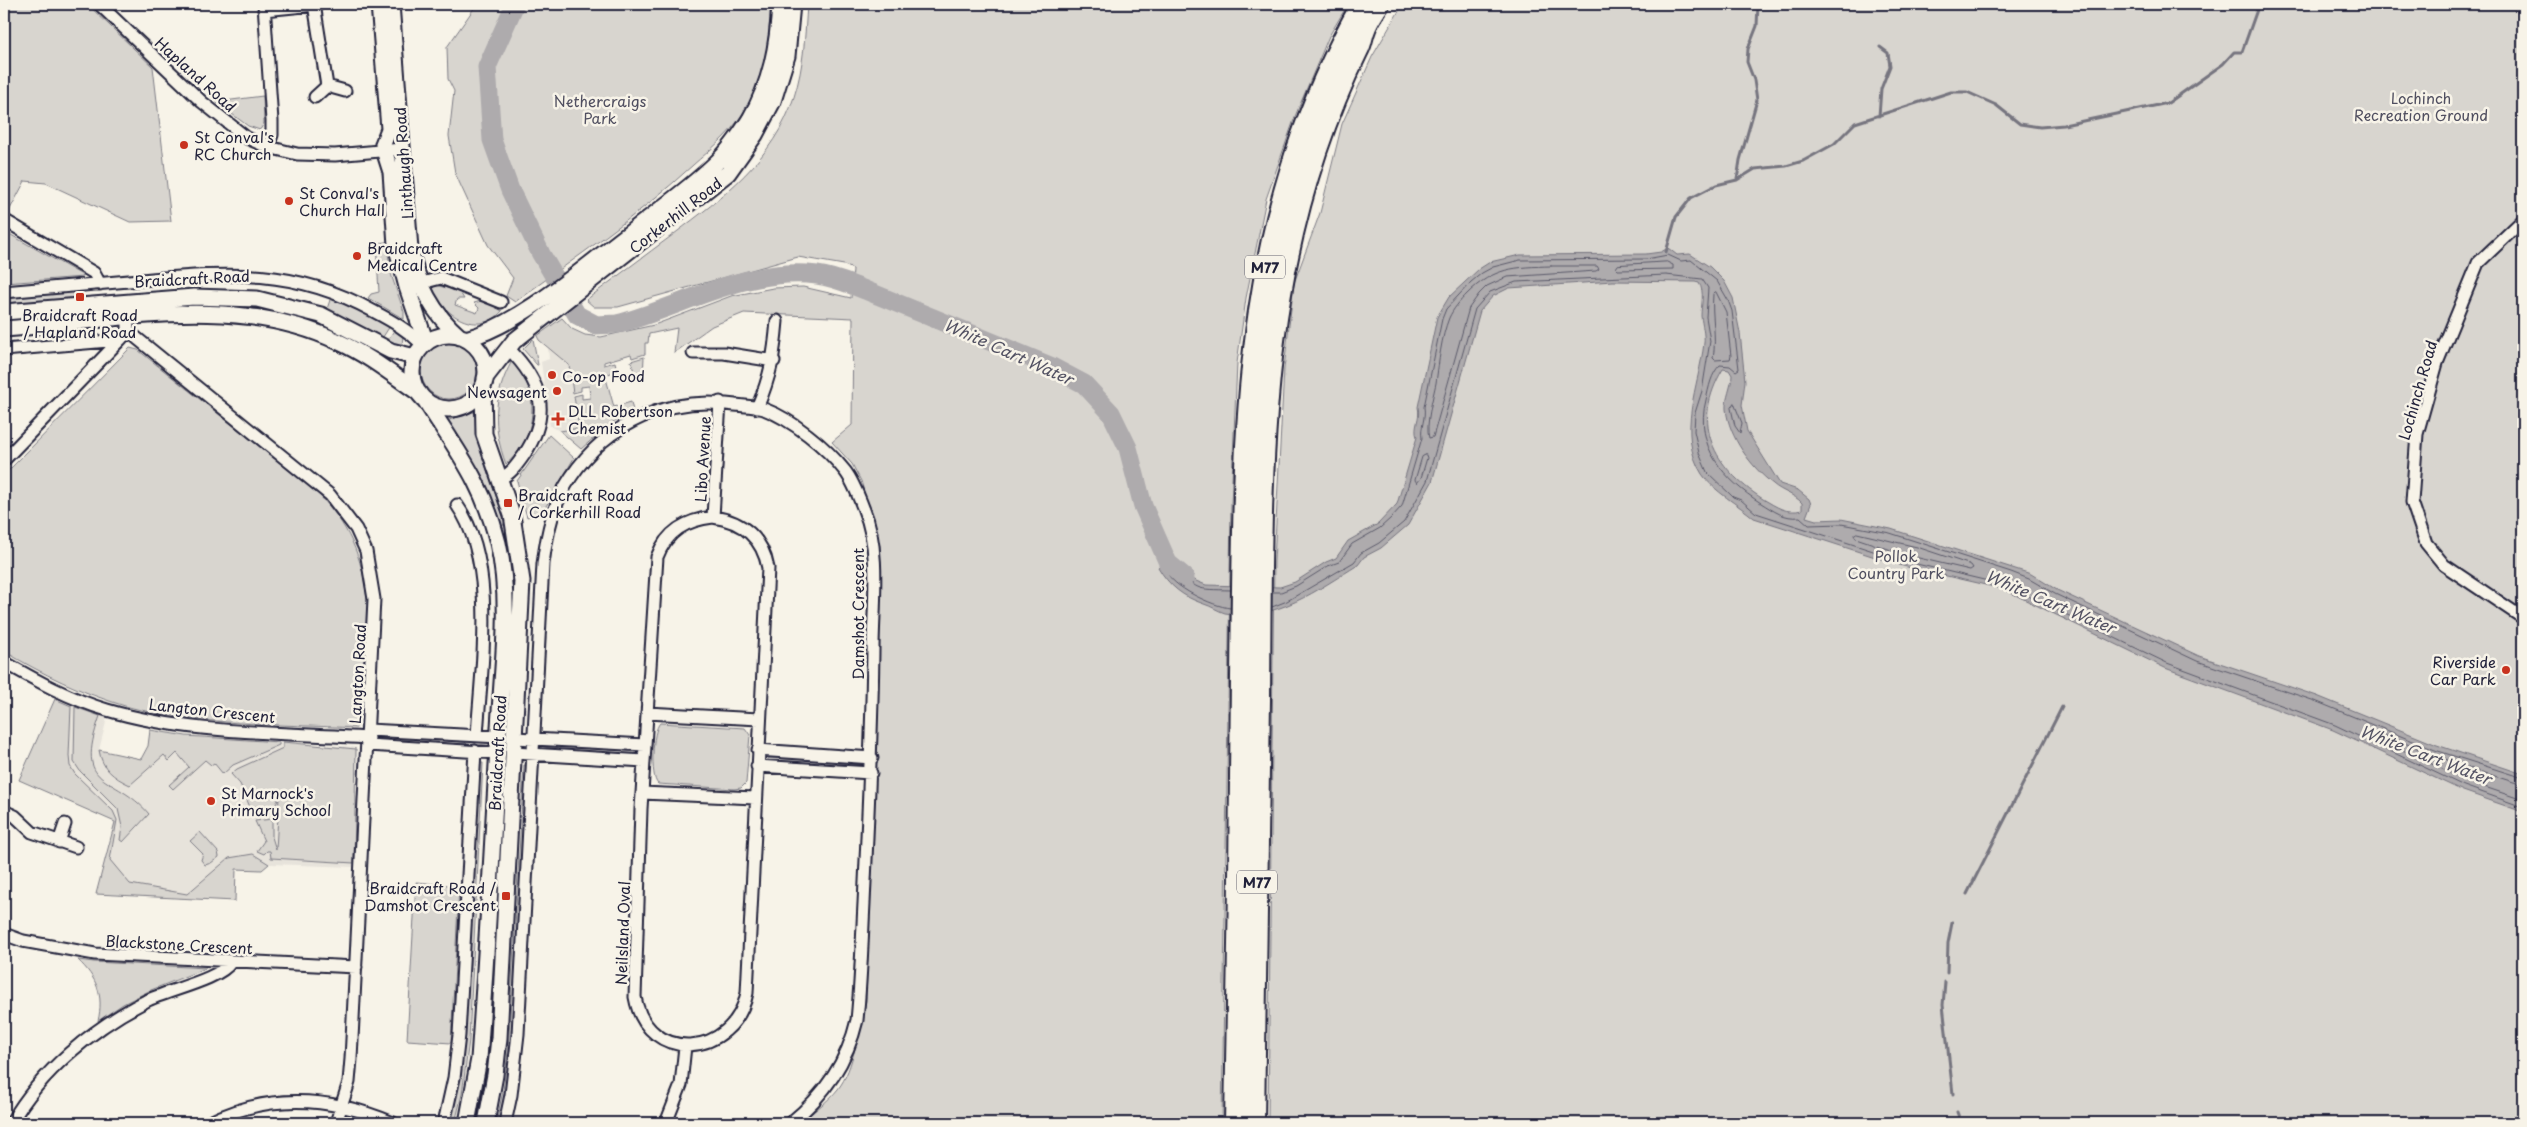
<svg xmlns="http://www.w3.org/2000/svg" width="2527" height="1127" viewBox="0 0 2527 1127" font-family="'Playpen Sans',sans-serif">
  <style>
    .built { fill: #e7e3db }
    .green { fill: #d8d5cf; stroke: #7d7c85 }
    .water { fill: #aeabad; stroke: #76747f; fill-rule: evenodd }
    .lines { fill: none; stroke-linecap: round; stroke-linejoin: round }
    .shore { stroke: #5a5969; stroke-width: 1 }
    .stream { stroke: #76747f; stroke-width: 3 }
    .river { stroke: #aeabad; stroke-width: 19 }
    .street-casing { stroke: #22223b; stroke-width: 15 }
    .secondary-casing { stroke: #22223b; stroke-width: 19 }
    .highway-casing { stroke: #22223b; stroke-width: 24 }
    .street { stroke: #f7f3e8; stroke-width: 11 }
    .secondary { stroke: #f7f3e8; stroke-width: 15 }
    .highway { stroke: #f7f3e8; stroke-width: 20 }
    .poi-dot { fill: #c8321e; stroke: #f7f3e8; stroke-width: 2 }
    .labels { text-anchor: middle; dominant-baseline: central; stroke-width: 5; stroke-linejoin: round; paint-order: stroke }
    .shield { fill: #f7f3e8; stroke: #62616f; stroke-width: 1 }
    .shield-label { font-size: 14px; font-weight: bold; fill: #22223b }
    .street-label { font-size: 15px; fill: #22223b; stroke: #f7f3e8 }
    .park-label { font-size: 15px; fill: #504f60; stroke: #f7f3e8 }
    .poi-label { font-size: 15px; fill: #22223b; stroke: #f7f3e8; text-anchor: start }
    .water-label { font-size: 16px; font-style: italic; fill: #535263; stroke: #f7f3e8 }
  </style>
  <rect width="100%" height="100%" fill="#f7f3e8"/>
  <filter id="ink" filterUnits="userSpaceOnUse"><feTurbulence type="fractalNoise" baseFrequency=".02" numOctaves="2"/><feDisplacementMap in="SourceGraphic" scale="10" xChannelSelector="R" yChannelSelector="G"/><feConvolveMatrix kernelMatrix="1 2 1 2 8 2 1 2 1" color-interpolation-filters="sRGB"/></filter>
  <g filter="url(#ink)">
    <path class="built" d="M548 348 569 365 579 428 560 431 550 426 541 362 549 359Z
      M55 699 107 718 99 750 141 759 148 746 150 730 186 736 354 747 357 752 354 867 270 864 262 870 236 869 235 901 96 894 115 822 19 780Z"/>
    <path class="green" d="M4 4H87L153 67 171 221 130 222 46 183 25 181 8 213 4 211Z
      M477 4H770C770 43 764 83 741 116 729 135 710 150 693 165 638 216 575 258 515 302L506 296 513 278 488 245 455 173 449 136 454 91 448 79 447 47Z
      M807 4H1348L1329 36 1296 114 1266 199 1246 298 1237 363 1231 504 1222 1123H800C812 1112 828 1102 838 1089 854 1069 859 1027 866 1001L880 546 861 481 852 464 832 442 852 425 853 318 744 313 712 326 674 353 677 328 649 334 648 343H645V354L632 358 631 354 604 362V365L615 362 617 371 605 375 614 407 631 402 633 411 611 423 581 449 560 431 579 428 574 396 582 394V399L590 398 589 386 581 387V391L573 393 569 365 539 340 537 336 562 318 572 329 585 335 601 337 654 325 731 296 773 288 803 287 851 298 853 269 844 265 798 257 618 307H594L586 300C615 278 644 256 674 234 723 197 774 159 794 97 804 66 805 36 807 4Z
      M1403 4H2523V1123H1268L1274 562 1284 369 1294 283 1320 213 1342 124 1372 57Z
      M263 96 264 123 260 130 248 126 216 102Z
      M4 231 82 275 83 277 4 283Z
      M386 242 392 277 404 312V319L368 298 371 294 379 292 376 243Z
      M435 285 459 291 464 299H457L455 305 477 313 479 308 474 303 481 301 489 303 502 311C479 338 441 315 433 288Z
      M75 290 76 301 4 306V296Z
      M331 297 390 326 381 340 326 312Z
      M395 329 403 336 402 345 399 346 387 341Z
      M533 339 538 365H537L523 349Z
      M421 371a28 28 0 1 1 56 0a28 28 0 1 1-56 0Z
      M130 348 138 350 314 490C385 558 367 631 363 720L356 728C281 724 198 726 125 706 82 693 42 674 4 651V475Z
      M644 357 643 377 636 379 631 361Z
      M512 361C541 389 538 439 506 464 492 428 493 395 512 361Z
      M473 412 476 414 481 453 505 521 503 526H500L446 421Z
      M549 435 574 458 542 513 527 517 517 481Z
      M55 699 71 706 69 756 70 766 75 774 113 811 117 820 110 860 130 884 187 894 229 858 253 854 269 864 262 870 236 869 235 901 96 894 115 822 19 780Z
      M75 707 100 716C73 792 114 772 149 814L123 842 120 840 122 827 118 809 80 771 74 762Z
      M660 723 745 728 750 735 746 783 741 788 734 789 658 784C650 777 652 731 660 723Z
      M150 730 186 736 279 742V745L233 765 223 774 214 763 211 765 205 760 173 789 169 785 189 767 177 753 169 761 164 755 130 785C113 777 102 769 99 750L141 759 148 746Z
      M381 737 465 742 467 744 380 741 379 738Z
      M283 742 356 749 354 863 271 858 270 851H267L264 854 257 851 264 841 255 821 272 819V837L276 850 279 798 272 812 253 814 240 784 231 774 237 769 283 748Z
      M542 746 633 751 636 753 633 755 540 750Z
      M769 758 860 762 862 765 858 767 767 761Z
      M479 763H483L469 1040 462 1094 455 1123H450L459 1082 464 1040Z
      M524 765H528L513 1038 507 1091 500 1123H496L503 1091 508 1052Z
      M502 805 504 808 490 1053 478 1123H473Z
      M200 832 218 852 219 857 211 863 205 865 201 860 203 854 190 841Z
      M416 882 459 886 451 1043 407 1040Z
      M78 960 94 962 206 968 151 990 123 1004 98 1021C104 995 97 978 78 960Z"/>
    <path class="water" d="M1668 248 1677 255 1690 254 1710 267 1724 281 1733 298 1740 333 1745 381 1742 405 1747 431 1780 484 1798 490 1809 499 1811 504 1806 517 1816 520 1841 519 1891 529 2031 574 2057 590 2199 656 2317 696 2437 745 2523 774V812L2463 791 2333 730 2165 668 2003 589 1903 566 1754 518C1739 505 1713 491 1702 474 1676 433 1699 386 1704 343 1705 334 1702 325 1701 316 1701 305 1705 292 1699 283L1695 282 1613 281 1509 288 1493 296 1480 311 1432 482 1408 525 1381 548 1364 557 1358 565C1317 590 1276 622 1225 613 1218 611 1211 606 1204 604 1183 597 1169 586 1158 567L1173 557 1196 581 1206 585 1280 587 1295 582 1326 562 1336 558 1348 541 1378 524 1397 504 1417 437C1413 427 1421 418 1418 407L1437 317 1449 297 1479 269 1490 262 1520 255 1646 254 1661 252ZM1723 369 1729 370 1732 375C1732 386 1725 399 1726 409 1729 437 1751 467 1773 484 1782 492 1794 494 1802 503V510C1786 514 1777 507 1763 499 1713 467 1690 424 1723 369Z"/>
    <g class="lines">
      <path class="shore" d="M1667 262 1673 265V269L1618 270 1616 268 1618 265Z
        M1551 266H1597L1599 269 1596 271 1507 277 1487 286 1479 294 1469 308 1433 437 1429 438C1425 426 1433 397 1436 383 1439 362 1441 338 1449 318 1453 309 1460 301 1467 294 1494 267 1515 267 1551 266Z
        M1716 292 1726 312 1731 356 1730 359 1715 360 1713 358C1717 336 1711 316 1713 294Z
        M1734 403 1742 423 1740 433 1735 426 1731 408Z
        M1426 455 1427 458 1421 478 1417 483 1415 480 1422 457Z
        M1857 533 1917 547 1971 565 1973 568 1970 570 1906 555 1856 538 1854 535Z
        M1272 592H1281L1296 586 1328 566 1339 562 1352 544 1380 528 1391 518 1402 506 1422 438C1420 428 1426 418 1424 407L1442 319 1446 309 1471 282 1482 273 1493 267 1520 260 1646 259 1668 255 1681 261 1691 260 1717 281 1728 300 1732 311 1739 369 1736 371 1730 366 1720 365C1711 374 1709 387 1706 400 1694 446 1724 480 1761 503 1774 511 1784 519 1800 517L1809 525 1841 524 1890 533 2011 572 2029 579 2055 594 2197 661 2315 701 2435 750 2523 778
        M1272 607 1287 601 1354 562 1361 553 1379 543 1404 522 1427 481 1475 309 1490 292 1516 282 1666 275 1702 279 1708 288 1706 317 1710 341 1702 391 1695 413 1694 431 1699 453 1707 472 1733 497 1741 500 1756 513 1904 561 2005 585 2167 663 2335 725 2464 786 2523 807
        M1230 608C1212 606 1171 587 1165 569L1173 564C1199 592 1194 589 1231 590
        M2523 785 2463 766 2384 735 2381 737 2382 740 2467 781 2523 800"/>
      <path class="stream" d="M1879 116 1881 89 1890 66 1888 53 1880 47
        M1737 180 1740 160 1757 100 1754 80 1747 62 1748 49 1757 26 1758 4
        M1666 252 1676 217 1691 198 1716 185 1737 180 1755 169 1786 166 1803 161 1834 144 1855 123 1951 92H1967L1996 105 2020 124 2040 127 2064 125 2168 103 2223 64 2234 52H2242L2259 4
        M1967 894 2062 707
        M1947 973 1948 943 1952 923
        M1945 982 1943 1005 1953 1094
        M1957 1112 1961 1123"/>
      <path class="river" d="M515 4 487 67 492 140 510 190 541 254 577 315 596 325 617 324C682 307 747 266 817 275 834 277 849 284 865 290L1050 366 1084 384 1111 413 1128 448 1143 506 1168 563 1185 577"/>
      <g class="street-casing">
        <path id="street" d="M99 4 202 102 247 138 268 147 297 154 335 155 402 149
          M264 4 272 121V135L268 147
          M314 4 327 86
          M264 10 314 5
          M315 97 327 86 345 91
          M4 220 94 273 100 284
          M2523 220 2478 263 2437 363 2417 434 2412 502 2426 543 2444 565 2523 618
          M414 285 441 278 501 302
          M4 292C49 288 95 284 140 280 228 273 293 267 373 311 392 321 408 330 423 345
          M128 331 330 495 356 529 366 551 374 599 351 1059 349 1082 336 1123
          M4 350 120 340
          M693 353H724L774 361
          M757 408C771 375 774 356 777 321
          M4 460 120 340 128 331V324
          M499 479C510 475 517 465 524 455 552 413 542 382 508 348
          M457 505C498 563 481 668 477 736
          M713 517C743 521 763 539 768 568L747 993C734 1058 647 1065 635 997L641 809 657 557C667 531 686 520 713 517Z
          M713 517 720 402
          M4 662C37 681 70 699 107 710 191 735 282 732 369 738
          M647 713 759 719
          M369 730 499 737
          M515 738 645 745
          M368 745 498 753
          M758 750 872 758
          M514 753 644 761
          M757 766 871 773
          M642 793 755 798
          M4 811 15 816 32 832 76 847
          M59 842 65 824
          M4 934 23 941 95 954 356 967
          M11 1123C41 1071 93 1028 146 1001 168 990 219 980 231 962
          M208 1123C269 1092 332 1097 393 1123
          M444 1123 454 1078 459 1035 475 751
          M505 1123 511 1095 518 1034 543 564C547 533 553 503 571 477 608 422 670 395 735 405 744 406 755 406 764 409 793 420 826 447 845 471 853 481 859 497 864 510 881 550 873 607 873 650 872 735 868 819 864 903 862 942 861 981 857 1020 847 1063 824 1096 790 1123
          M666 1123 681 1085 685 1046"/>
      </g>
      <g class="secondary-casing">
        <path id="secondary" d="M379 4 389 129 383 144 384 150 391 172 396 245 407 287 426 343
          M391 4 410 249C418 284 432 313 460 337
          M4 312 194 297 257 299 321 315 391 351 415 357
          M4 329C114 321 235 292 339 342 368 355 393 375 419 393
          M412 372a37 37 0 1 1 74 0a37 37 0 1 1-74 0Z
          M466 339C520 324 581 270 627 235 656 212 688 190 715 164 728 152 740 135 750 119 771 83 778 45 780 4
          M485 378 514 341 728 173 755 135 773 101 787 56 792 4
          M483 386 484 434 512 515 522 581 499 1038 495 1075 486 1123
          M425 400C457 451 483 482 498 543 512 602 502 667 499 728 493 838 487 949 479 1059L467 1123"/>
      </g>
      <g class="highway-casing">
        <path id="highway" d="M1235 1123C1238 974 1240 826 1241 677 1244 434 1238 223 1362 4
          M1254 1123C1256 982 1258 841 1260 700 1262 473 1254 260 1358 50 1362 43 1362 36 1365 29 1368 20 1374 12 1379 4"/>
      </g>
      <use href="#street" class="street"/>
      <use href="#secondary" class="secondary"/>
      <use href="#highway" class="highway"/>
    </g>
  </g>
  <g class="poi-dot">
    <circle cx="184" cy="145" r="5"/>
    <circle cx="289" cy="201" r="5"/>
    <circle cx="357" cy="256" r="5"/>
    <rect x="75" y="292" width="10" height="10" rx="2.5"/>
    <circle cx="552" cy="375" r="5"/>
    <circle cx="557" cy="391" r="5"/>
    <path d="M555.5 411.5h5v5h5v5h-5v5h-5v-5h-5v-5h5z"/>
    <rect x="503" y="498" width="10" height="10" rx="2.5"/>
    <circle cx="2506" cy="670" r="5"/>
    <circle cx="211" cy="801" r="5"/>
    <rect x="501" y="891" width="10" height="10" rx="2.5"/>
  </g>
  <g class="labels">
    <g class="shield">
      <rect x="1245" y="255.5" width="40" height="23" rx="4"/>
      <rect x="1237" y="870.5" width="40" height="23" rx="4"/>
    </g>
    <g class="shield-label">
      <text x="1265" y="267">M77</text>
      <text x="1257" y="882">M77</text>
    </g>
    <g class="street-label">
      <text transform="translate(196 74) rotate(42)">Hapland Road</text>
      <text transform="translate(403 163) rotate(-94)">Linthaugh Road</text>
      <text transform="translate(675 215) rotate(-38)">Corkerhill Road</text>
      <text transform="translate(192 278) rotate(-3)">Braidcraft Road</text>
      <text transform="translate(2417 390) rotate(-74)">Lochinch Road</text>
      <text transform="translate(702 459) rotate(-87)">Libo Avenue</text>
      <text transform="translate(857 614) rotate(-90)">Damshot Crescent</text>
      <text transform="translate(357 674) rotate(-87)">Langton Road</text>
      <text transform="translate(212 710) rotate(6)">Langton Crescent</text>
      <text transform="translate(497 753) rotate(-87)">Braidcraft Road</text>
      <text transform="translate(622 933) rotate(-88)">Neilsland Oval</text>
      <text transform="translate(179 944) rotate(3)">Blackstone Crescent</text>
    </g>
    <g class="park-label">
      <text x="2421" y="97">Lochinch<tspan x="2421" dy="17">Recreation Ground</tspan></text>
      <text x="600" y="100">Nethercraigs<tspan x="600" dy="17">Park</tspan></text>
      <text x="1896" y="555">Pollok<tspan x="1896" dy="17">Country Park</tspan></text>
    </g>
    <g class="poi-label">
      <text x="194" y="136">St Conval's<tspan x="194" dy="17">RC Church</tspan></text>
      <text x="299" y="192">St Conval's<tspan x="299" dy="17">Church Hall</tspan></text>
      <text x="367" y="247">Braidcraft<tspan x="367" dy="17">Medical Centre</tspan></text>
      <text x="80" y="314" text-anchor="middle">Braidcraft Road<tspan x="80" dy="17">/ Hapland Road</tspan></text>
      <text x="562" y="375">Co-op Food</text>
      <text x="547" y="391" text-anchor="end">Newsagent</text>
      <text x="568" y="410">DLL Robertson<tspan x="568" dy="17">Chemist</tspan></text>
      <text x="518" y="494">Braidcraft Road<tspan x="518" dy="17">/ Corkerhill Road</tspan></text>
      <text x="2496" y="661" text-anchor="end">Riverside<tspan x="2496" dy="17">Car Park</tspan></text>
      <text x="221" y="792">St Marnock's<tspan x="221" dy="17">Primary School</tspan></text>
      <text x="496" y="887" text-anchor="end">Braidcraft Road /<tspan x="496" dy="17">Damshot Crescent</tspan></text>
    </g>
    <g class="water-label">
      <text transform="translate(1009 351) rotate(24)">White Cart Water</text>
      <text transform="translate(2051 601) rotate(23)">White Cart Water</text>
      <text transform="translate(2426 754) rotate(21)">White Cart Water</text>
    </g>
  </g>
  <rect width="2527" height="1127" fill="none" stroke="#f7f3e8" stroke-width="20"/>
  <rect x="10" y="10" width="2507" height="1107" fill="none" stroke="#22223b" stroke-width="2" filter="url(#ink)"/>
</svg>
